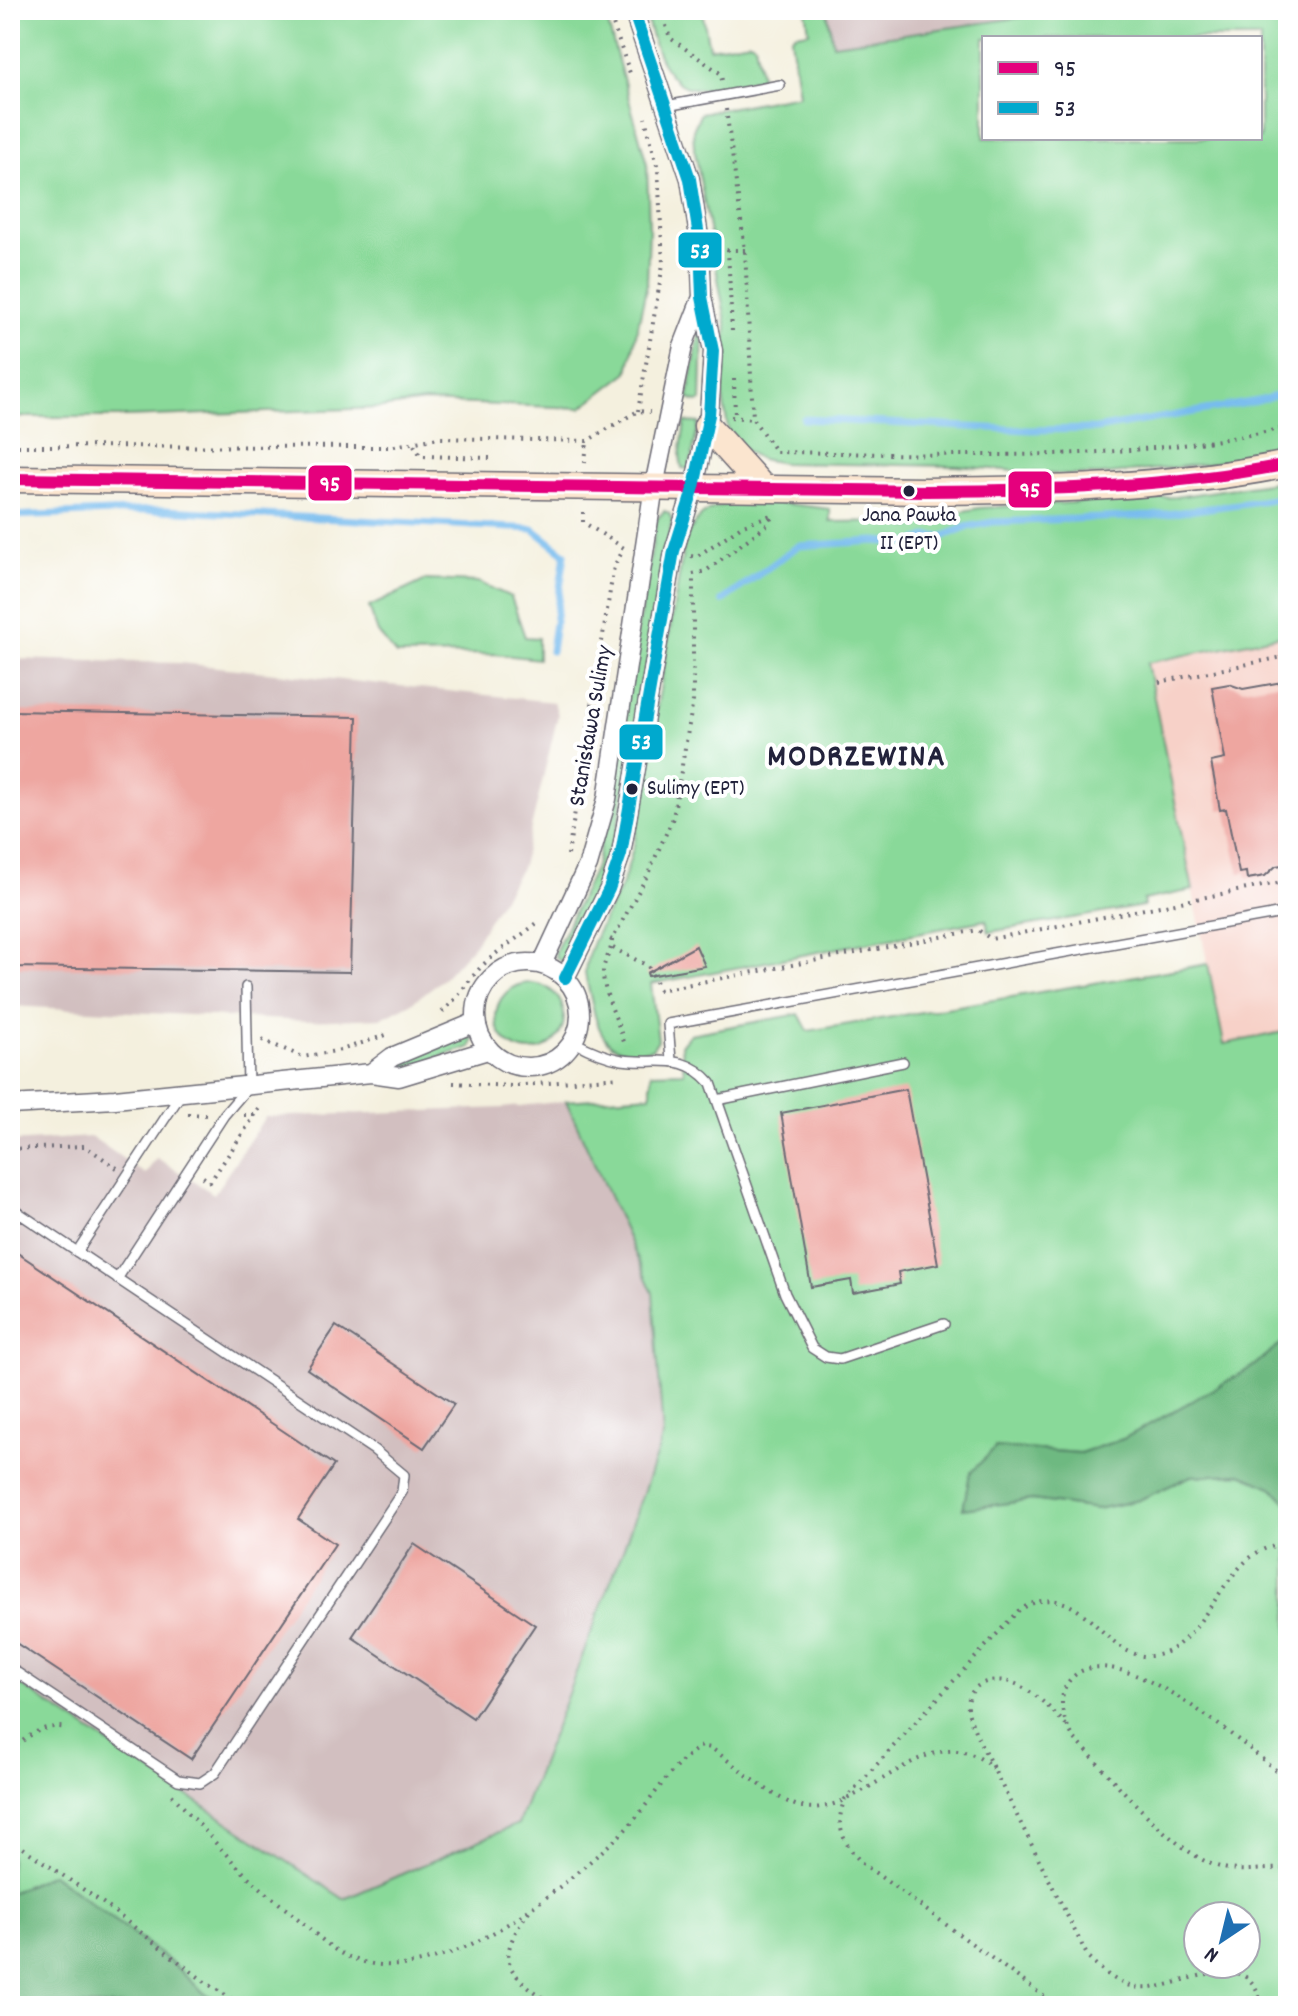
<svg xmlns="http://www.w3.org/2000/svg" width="1298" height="2016" viewBox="0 0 1298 2016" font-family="Dekko,sans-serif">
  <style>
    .built { fill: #f7d1c8 }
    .industrial { fill: #d2bfc0 }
    .green { fill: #89d999; stroke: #567e6a; stroke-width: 2; fill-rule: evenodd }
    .forest { fill: #6eb981; stroke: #486e5e; stroke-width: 2 }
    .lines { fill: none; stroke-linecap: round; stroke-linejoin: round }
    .stream { stroke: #77bcee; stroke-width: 7 }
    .building { fill: #eea6a0 }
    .lane-casing { stroke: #6c6a74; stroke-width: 12 }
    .street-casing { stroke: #6c6a74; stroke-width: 21 }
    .secondary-casing { stroke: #6c6a74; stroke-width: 29 }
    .path { stroke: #6c6a74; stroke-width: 4; stroke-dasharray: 2 6; stroke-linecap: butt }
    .lane { stroke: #fff; stroke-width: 9 }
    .street { stroke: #fff; stroke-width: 18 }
    .secondary { stroke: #fbe5cf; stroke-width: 26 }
    .bus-1-casing { stroke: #fff; stroke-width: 18 }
    .bus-2-casing { stroke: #fff; stroke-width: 18 }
    .bus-1 { stroke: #e5007d; stroke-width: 12 }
    .bus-2 { stroke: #00a9ce; stroke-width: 12 }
    .bus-dot { fill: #22223b; stroke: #fff; stroke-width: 3 }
    .labels { text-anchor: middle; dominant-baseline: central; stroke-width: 8; stroke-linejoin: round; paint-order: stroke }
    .bus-label { font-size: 22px; fill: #22223b; stroke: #fff }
    .street-label { font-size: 24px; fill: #22223b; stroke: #fff }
    .district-label { font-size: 32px; font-weight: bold; letter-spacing: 2px; fill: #22223b; stroke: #fff }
    .line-badge { stroke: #fff; stroke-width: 3 }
    .badge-label { font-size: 22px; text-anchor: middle; font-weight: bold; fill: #fff }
  </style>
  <rect width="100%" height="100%" fill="#fff"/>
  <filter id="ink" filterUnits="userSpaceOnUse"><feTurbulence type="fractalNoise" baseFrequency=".0125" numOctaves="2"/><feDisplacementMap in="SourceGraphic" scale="16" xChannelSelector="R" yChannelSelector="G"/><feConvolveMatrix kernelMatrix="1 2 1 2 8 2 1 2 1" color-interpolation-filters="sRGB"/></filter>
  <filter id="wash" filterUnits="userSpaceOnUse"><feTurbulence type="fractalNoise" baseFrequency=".006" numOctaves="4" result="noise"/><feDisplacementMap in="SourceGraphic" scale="32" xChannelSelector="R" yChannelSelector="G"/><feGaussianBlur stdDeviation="1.8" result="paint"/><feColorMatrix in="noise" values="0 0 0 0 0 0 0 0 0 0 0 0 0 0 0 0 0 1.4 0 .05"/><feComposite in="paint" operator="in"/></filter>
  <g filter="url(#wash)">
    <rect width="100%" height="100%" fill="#f4f0de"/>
    <path class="built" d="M1288 634V1031L1224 1044 1146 662Z"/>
    <path class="industrial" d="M827 10H1074L832 44Z
      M10 659 180 663 554 702 558 715 522 866 473 946 444 978 413 1002 382 1018 307 1021 10 1006Z
      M566 1101 653 1293 663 1436 624 1547 518 1824 344 1899 10 1678V1142L92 1137 145 1174 157 1158 214 1194 265 1117 502 1108Z"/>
    <path class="green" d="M10 10H604L647 164 649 229 647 284 628 372 581 408 424 402 381 408 125 417H10Z
      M644 10H702L709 48 750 41 755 44 761 76 757 79C736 83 707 93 687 87 660 78 651 33 644 10Z
      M806 10H827L833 44 1074 10H1288V450L1206 464 1101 475H1065L957 466 783 463 760 459 746 451 728 429 721 386 727 328 694 146 693 130 701 113 799 95 791 38 795 34 809 32ZM984 38H1260V138H984Z
      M701 323 703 324 701 401 696 402 688 398Z
      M685 422 699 423 689 469 682 468 680 456Z
      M1288 480V634L1147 663 1193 890 1143 900 1144 906 989 932 986 920 651 984 658 1040 652 1049C606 1060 598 1033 590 995 589 988 585 979 585 971 588 940 612 909 623 881 628 869 630 857 634 845L685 540C690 531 695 521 703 514 732 494 796 505 830 509V522L900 521V526L913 527 915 522H942L943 515 979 508 1175 497Z
      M664 511 669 513 672 520 635 737 610 866 567 958 562 962 556 958 555 952 597 863 657 519Z
      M426 580 478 582 511 597 525 637 538 638V659L494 654 396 655 378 633 369 607Z
      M1208 964 1224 1044 1288 1031V1274C1278 1289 1288 1317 1288 1338L1251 1368 1123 1439 1080 1453 995 1447 963 1508 1032 1500 1097 1509 1139 1500 1191 1475 1241 1474 1272 1487 1288 1504V2006H582L566 1998 521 2006H226L204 1993 168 1960 52 1874 10 1893V1678L344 1899 518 1824 624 1547 663 1436 653 1293 566 1101 651 1095V1073L684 1072 681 1045 690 1034 799 1014 808 1031ZM1198 1916H1246V1964H1198Z
      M496 1017a34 34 0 1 1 68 0a34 34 0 1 1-68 0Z
      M465 1034 473 1040 471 1047 391 1072 387 1063Z"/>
    <path class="forest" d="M1288 1338V1504L1272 1487 1241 1474 1191 1476 1139 1500 1097 1509 1032 1500 963 1509 970 1473 996 1447 1080 1453 1123 1439 1251 1368Z
      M52 1874 168 1960 204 1993 226 2006H10V1893Z"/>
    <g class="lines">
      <path class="stream" d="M804 419 1030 430 1096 429 1258 401 1288 392
        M10 516 163 510 533 529 565 554 551 651
        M722 601 798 546 875 541 910 544 929 536 942 537 966 527 993 522 1152 516 1288 497"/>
    </g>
    <g id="blocks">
      <path class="building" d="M1288 681V864L1276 866 1265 876 1247 879 1246 872 1239 873 1226 809 1220 810 1211 762 1225 759 1212 687 1229 684 1243 689Z
        M10 711 357 717 350 972 10 967Z
        M696 946 705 966 648 976 647 973Z
        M906 1089 938 1264 898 1272 900 1284 853 1293 851 1280 811 1287 781 1113Z
        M10 1248 334 1465 298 1519 335 1544 191 1759 10 1639Z
        M336 1326 454 1404 424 1448 307 1369Z
        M414 1544 535 1625 473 1718 352 1637Z"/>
    </g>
  </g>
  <g filter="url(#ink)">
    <use href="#blocks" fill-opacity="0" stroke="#6c6a74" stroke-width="2"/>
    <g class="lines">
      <g class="lane-casing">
        <path id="lane" d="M666 106 780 85
          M574 1042C589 1050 604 1057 622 1060 657 1065 683 1051 711 1083L785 1294 812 1348 826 1357 840 1359 944 1324
          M671 1060 668 1024 1288 912
          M717 1100 903 1062
          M10 1207 374 1450 404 1475 402 1492 215 1773 200 1783 178 1780 10 1668
          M77 1252 181 1094
          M117 1279 224 1115 248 1087 246 987"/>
      </g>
      <g class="street-casing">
        <path id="street" d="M476 1015a52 52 0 1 1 104 0a52 52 0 1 1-104 0Z
          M542 964 588 865 607 799 654 486 683 346 702 297
          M565 978 609 889 621 854 674 551 694 487 709 415 713 351 702 297 700 243 690 179 633 10
          M371 1073 392 1057 476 1022
          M10 1105 115 1099 371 1073 399 1077 488 1050"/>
      </g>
      <g class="secondary-casing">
        <path id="secondary" d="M707 426 763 488
          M10 479 926 491C1048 490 1168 488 1288 464"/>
      </g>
      <path class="path" d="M608 10 631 76
        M661 10 670 38 720 73 722 80
        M726 109 745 250 753 419 776 452C946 454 1121 465 1288 427
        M732 331 728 250H745
        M734 379 735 417
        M638 411 663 264 658 169 645 118
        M731 417 753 419
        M414 445 421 456 491 458
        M10 446 389 447 438 438 587 441 638 411 650 412
        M585 463 587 441
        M583 512V522L624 548
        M691 556 696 557 743 525 771 515
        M693 574 706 571 768 524 773 515
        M1159 682 1288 656
        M568 855 614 566 621 554
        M610 939 612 940 647 876 673 818 693 701V575
        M612 940C612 951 604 960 603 971 602 992 620 1024 625 1046
        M613 948 648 966 659 990 978 930 991 939 1288 881
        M442 1012C460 997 468 979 485 963 501 948 520 937 537 923
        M262 1040 303 1057 341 1050 386 1035
        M453 1083 512 1086 620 1077
        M188 1114 207 1115
        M244 1115H255L262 1105
        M10 1149 85 1146 117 1168
        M203 1177 210 1182 255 1115
        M1066 1725C1052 1710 1037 1694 1018 1685 1000 1676 970 1679 968 1704 967 1715 973 1725 976 1734L1088 1957C1102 1971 1119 1986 1140 1988 1179 1992 1249 1939 1262 2006
        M10 1750C30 1736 41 1723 67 1728
        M1288 1780C1251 1751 1113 1626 1069 1681 1056 1698 1063 1721 1074 1738 1110 1774 1172 1854 1220 1867 1243 1874 1266 1867 1288 1869
        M172 1795C194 1818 215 1843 237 1866 257 1886 280 1904 302 1922 312 1931 323 1941 334 1949 426 2008 556 1893 620 1835 648 1809 669 1764 702 1746L711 1748C733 1763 779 1804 803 1807 865 1818 930 1710 993 1768
        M10 1839 103 1903 205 1982 243 2006
        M529 1911C491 1965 509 1972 554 2006
        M1057 2006 862 1863C843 1843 834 1825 845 1799L1018 1611C1083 1568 1104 1668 1157 1655 1210 1643 1228 1538 1288 1546"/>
      <use href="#lane" class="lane"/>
      <use href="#street" class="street"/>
      <use href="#secondary" class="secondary"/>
      <g class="bus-1-casing">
        <path id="bus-1" d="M10 479 926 491C1048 490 1168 488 1288 464"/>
      </g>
      <g class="bus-2-casing">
        <path id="bus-2" d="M565 978 609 889 621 854 674 551 694 487 709 415 713 351 702 297 700 243 690 179 633 10"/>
      </g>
      <use href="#bus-1" class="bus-1"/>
      <use href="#bus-2" class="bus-2"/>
    </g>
  </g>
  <g class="bus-dot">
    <circle cx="909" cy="491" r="7"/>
    <circle cx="632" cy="789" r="7"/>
  </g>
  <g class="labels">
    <g class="bus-label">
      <text x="909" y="516">Jana Pawła<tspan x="909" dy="28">II (EPT)</tspan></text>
      <text x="647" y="789" text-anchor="start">Sulimy (EPT)</text>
    </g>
    <g class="street-label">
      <text transform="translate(592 726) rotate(-80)">Stanisława Sulimy</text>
    </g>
    <g class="district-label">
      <text x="857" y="759">MODRZEWINA</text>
    </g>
  </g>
  <g class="line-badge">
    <rect x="677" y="231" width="46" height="38" rx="8" fill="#00a9ce"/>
    <rect x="307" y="464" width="46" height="38" rx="8" fill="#e5007d"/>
    <rect x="1007" y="470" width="46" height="39" rx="8" fill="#e5007d"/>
    <rect x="618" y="723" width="46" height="38" rx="8" fill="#00a9ce"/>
  </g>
  <g class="badge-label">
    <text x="700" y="258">53</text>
    <text x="330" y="491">95</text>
    <text x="1030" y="497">95</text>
    <text x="641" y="749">53</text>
  </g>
  <rect width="1298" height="2016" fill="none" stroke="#fff" stroke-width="40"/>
  <rect x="982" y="36" width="280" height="104" fill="#ffffff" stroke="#a7a7b1" stroke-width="2"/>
  <rect x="998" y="62" width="40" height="12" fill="#e5007d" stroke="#a7a7b1" stroke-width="2"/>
  <text x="1054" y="76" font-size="24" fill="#22223b">95</text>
  <rect x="998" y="102" width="40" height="12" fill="#00a9ce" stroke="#a7a7b1" stroke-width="2"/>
  <text x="1054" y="116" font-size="24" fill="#22223b">53</text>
  <g transform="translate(1222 1940) rotate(215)"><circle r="38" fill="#ffffff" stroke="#a7a7b1" stroke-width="2"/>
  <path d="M0-6L14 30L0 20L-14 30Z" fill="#1f6fb2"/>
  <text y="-12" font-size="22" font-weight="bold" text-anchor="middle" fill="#22223b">N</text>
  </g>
</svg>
